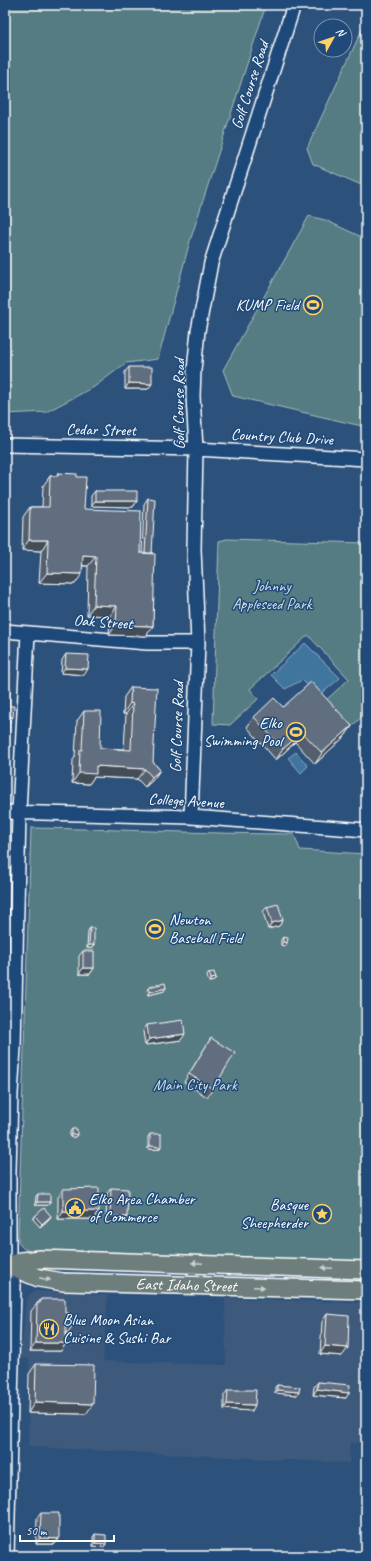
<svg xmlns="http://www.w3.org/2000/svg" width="371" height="1561" viewBox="0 0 371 1561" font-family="Caveat,sans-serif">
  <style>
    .built { fill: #3c5a7c }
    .green { fill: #547b82; stroke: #aabdc0 }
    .water { fill: #41749e; stroke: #8dacc5 }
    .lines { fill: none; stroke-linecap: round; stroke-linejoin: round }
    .minor-casing { stroke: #fff; stroke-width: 16 }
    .major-casing { stroke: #fff; stroke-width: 20 }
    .minor { stroke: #1f4a7a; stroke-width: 13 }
    .major { stroke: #6d7e7c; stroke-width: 17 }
    .wall { fill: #535f6d; stroke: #fff }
    .shaded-wall { fill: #434d59; stroke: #fff }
    .building { fill: #606e7f; stroke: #fff }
    .oneway { fill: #ccd2d1 }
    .labels { text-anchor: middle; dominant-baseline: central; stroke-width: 3; stroke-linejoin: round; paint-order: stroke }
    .street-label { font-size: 16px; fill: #fff; stroke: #1f4a7a }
    .poi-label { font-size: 16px; fill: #fff; stroke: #1f4a7a; text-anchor: end }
    .park-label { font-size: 16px; fill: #d4dee0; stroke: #1f4a7a }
  </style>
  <rect width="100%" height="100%" fill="#2c517b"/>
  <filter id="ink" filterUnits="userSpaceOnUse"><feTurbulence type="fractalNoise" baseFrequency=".025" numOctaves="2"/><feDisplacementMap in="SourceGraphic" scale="8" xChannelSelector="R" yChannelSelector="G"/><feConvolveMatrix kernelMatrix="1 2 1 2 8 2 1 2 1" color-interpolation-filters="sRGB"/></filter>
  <g filter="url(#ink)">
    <path class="built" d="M34 1291 108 1295 103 1361 226 1365 225 1298 366 1303V1442L350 1443 349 1463 28 1447 29 1359 21 1358 26 1300 29 1295Z"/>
    <path class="green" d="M5 5H266L190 241 158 359 126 363 94 387 46 412 5 414Z
      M366 21V187L313 164 307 148Z
      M309 216 325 220 366 239V427L233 396 223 370Z
      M227 539 366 543V713L350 728 324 702 349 679 308 635 250 689 258 699 230 725 213 724 219 541Z
      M31 828C119 829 206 834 294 834L300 850 366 854V1261L31 1251C23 1250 18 1245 18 1238Z"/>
    <path class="water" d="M305 643 340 678 319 696 302 680 285 689 271 675Z
      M296 752 308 766 301 773 288 758Z"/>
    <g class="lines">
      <g class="minor-casing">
        <path id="minor" d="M5 445 196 449 366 459
          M5 631 147 643H198
          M5 812 191 817 366 830
          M191 817 198 643 194 549 196 449 193 396 194 370 198 331 211 263 294 5
          M7 1556 14 1286 9 1266V1171L11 1093 14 1048 19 812 28 633"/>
      </g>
      <g class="major-casing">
        <g id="major">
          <path id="s1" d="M5 1266H9L39 1278 63 1282 366 1290"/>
          <path d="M9 1266 21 1261 40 1259 366 1270"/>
        </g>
      </g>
      <use href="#minor" class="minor"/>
      <use href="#major" class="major"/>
    </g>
    <path class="wall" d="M129 367 148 389H125V372Z
      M58 473 77 477 84 509 140 553H142L144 504 148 498 152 553 153 626 146 636 109 635 110 616 87 615 88 566H82L75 584 39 583 41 551 22 550 23 517 30 507H42L43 486 50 476H56Z
      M95 491 137 501 133 507 91 506V496Z
      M66 654 84 675 61 673 62 660Z
      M131 687 153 762 160 770 153 780 145 787 137 779 94 777 89 784 72 783 73 760 75 757 77 721 84 711 100 748 124 749 126 714H123L124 697Z
      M283 707 352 726 345 736 315 764 295 742 276 760 247 727 254 717Z
      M267 907 283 920 279 926 268 929 263 912Z
      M90 928 92 948H87L88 931Z
      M283 937 285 946 281 945V940Z
      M83 951 94 968 90 974H79V956Z
      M209 973 216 978 214 981 209 982 207 976Z
      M149 987 164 991 148 995 147 990Z
      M147 1025 181 1040 145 1045 143 1031Z
      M211 1038 213 1089 207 1097 184 1082Z
      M72 1129 75 1137H70V1132Z
      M150 1134 161 1147 159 1149H148V1137Z
      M111 1188 123 1222H106L107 1194Z
      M63 1189 93 1219H58V1197Z
      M38 1194 50 1202 48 1205H35L36 1196Z
      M35 1216H51L49 1219 40 1227 33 1219Z
      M41 1299 65 1313 73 1325 67 1333H66V1343L61 1351H30L31 1311Z
      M327 1314 342 1356 320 1354 322 1322Z
      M36 1364 86 1414 28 1413 29 1374Z
      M318 1382 346 1398 313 1395 314 1387Z
      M277 1385 299 1392 297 1395 275 1393V1387Z
      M228 1390 252 1411 224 1409V1395Z
      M41 1513 59 1539 55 1544H36L37 1518Z
      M95 1534 104 1547 93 1546V1537Z"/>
    <path class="shaded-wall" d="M129 383 152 384 148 389H125Z
      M95 501H137L133 507 91 506Z
      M29 540H48L41 551 22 550Z
      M83 555 96 556 88 566 76 565Z
      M47 573 82 574 75 584 39 583Z
      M94 605 117 606 110 616 87 615Z
      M116 625 153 626 146 636 109 635Z
      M65 668 88 669 84 675 61 673Z
      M130 703 133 704 126 714H123Z
      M5 717H13L9 723Z
      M352 726 345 736 315 764 322 753Z
      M302 732 295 742 276 760 283 749Z
      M96 766 145 769 137 779 94 777 89 784 72 783 79 773Z
      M160 770 153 780 145 787 152 777Z
      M283 920 279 926 268 929 272 923Z
      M283 942 287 943 285 946 281 945Z
      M89 945H94L92 948H87Z
      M83 968H94L90 974H79Z
      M216 978 214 981 209 982 211 979Z
      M166 988 164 991 148 995 150 992Z
      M185 1034 181 1040 145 1045 149 1039Z
      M72 1134 77 1135 75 1137H70Z
      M150 1146 161 1147 159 1149H148Z
      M37 1202H50L48 1205H35Z
      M63 1211H99L93 1219H58Z
      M51 1216 49 1219 40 1227 42 1224Z
      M110 1216 127 1217 123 1222H106Z
      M66 1325H73L67 1333H61Z
      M36 1343H66L61 1351H30Z
      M325 1346 348 1348 342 1356 320 1354Z
      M317 1389 349 1393 346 1398 313 1395Z
      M277 1390 299 1392 297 1395 275 1393Z
      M35 1402 93 1404 86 1414 28 1413Z
      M227 1404 255 1405 252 1411 224 1409Z
      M40 1538 59 1539 55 1544H36Z
      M95 1543 106 1544 104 1547 93 1546Z"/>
    <path class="building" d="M129 367H152V384L129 383Z
      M58 473 77 474V477H86L84 509 141 511 140 553 155 554 153 626 116 625 117 606 94 605 96 556 83 555 82 574 47 573 48 540H29L30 507H49L50 476H58Z
      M95 491H137V501H95Z
      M148 498 155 499 152 553H145Z
      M66 654 89 655 88 669 65 668Z
      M311 682 352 726 322 753 302 732 283 749 254 717 274 698 283 707Z
      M5 687 10 688 9 706H14L13 717H10V714H5Z
      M131 687 157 688 153 762 160 770 152 777 145 769 96 766V774L79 773 80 750H82L84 711H101L100 748 131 750 133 704 130 703Z
      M5 714H10L7 774H5Z
      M278 904 283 920 272 923 267 907Z
      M90 928H94V945H89Z
      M283 937 288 938 287 943 283 942Z
      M83 951H94V968H83Z
      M214 972 216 978 211 979 209 973Z
      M165 983 166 988 150 992 149 987Z
      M183 1020 185 1034 149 1039 147 1025Z
      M211 1038 235 1053 213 1089 189 1074Z
      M72 1129H77V1135L72 1134Z
      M150 1134H161V1147L150 1146Z
      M99 1188V1211H63V1189Z
      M111 1188 128 1189 127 1217 110 1216Z
      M38 1194H50V1202H37Z
      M44 1208 51 1216 42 1224 35 1216Z
      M41 1299H65V1313H69V1318H73V1325H66V1343H36L37 1303H40Z
      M327 1314 349 1316 348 1348 325 1346Z
      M36 1364 94 1365 93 1404 35 1402Z
      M318 1382 350 1385 349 1393 317 1389Z
      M277 1385 300 1387 299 1392 277 1390Z
      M228 1390H256L255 1405 227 1404Z
      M41 1513H59V1539L40 1538Z
      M95 1534 106 1535V1544L95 1543Z"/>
    <defs><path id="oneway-solid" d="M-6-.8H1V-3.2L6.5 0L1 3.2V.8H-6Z"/></defs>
    <g class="oneway">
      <use href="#oneway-solid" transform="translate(197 1263) rotate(-178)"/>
      <use href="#oneway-solid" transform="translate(327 1268) rotate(-178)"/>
      <use href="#oneway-solid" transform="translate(45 1279) rotate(12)"/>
      <use href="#oneway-solid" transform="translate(259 1287) rotate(2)"/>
    </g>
  </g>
  <defs>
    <g id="stadium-ring" transform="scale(1)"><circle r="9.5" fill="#1f4a7a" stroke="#ffd166" stroke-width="1.5"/><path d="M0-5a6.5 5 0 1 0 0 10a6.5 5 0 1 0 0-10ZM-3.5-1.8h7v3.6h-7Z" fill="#ffd166"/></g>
    <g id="civic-ring" transform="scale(1)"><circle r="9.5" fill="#1f4a7a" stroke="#ffd166" stroke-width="1.5"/><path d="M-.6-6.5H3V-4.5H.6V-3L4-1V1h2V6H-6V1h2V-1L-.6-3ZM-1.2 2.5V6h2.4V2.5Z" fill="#ffd166"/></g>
    <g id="sight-ring" transform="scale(1)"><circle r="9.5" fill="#1f4a7a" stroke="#ffd166" stroke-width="1.5"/><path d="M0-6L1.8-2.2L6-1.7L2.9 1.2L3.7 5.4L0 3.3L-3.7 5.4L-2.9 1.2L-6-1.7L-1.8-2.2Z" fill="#ffd166"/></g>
    <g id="restaurant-ring" transform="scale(1)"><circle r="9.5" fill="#1f4a7a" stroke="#ffd166" stroke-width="1.5"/><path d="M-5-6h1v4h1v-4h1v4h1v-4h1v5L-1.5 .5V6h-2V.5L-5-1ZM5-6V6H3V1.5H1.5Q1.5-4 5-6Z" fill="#ffd166"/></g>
  </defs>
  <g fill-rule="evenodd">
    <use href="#stadium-ring" x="313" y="305"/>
    <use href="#stadium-ring" x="296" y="732"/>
    <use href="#stadium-ring" x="155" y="929"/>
    <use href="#civic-ring" x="75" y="1208"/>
    <use href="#sight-ring" x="322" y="1214"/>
    <use href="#restaurant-ring" x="49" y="1329"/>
  </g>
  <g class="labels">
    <g class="street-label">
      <text transform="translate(250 85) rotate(-72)">Golf Course Road</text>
      <text transform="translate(179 404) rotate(-90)">Golf Course Road</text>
      <text transform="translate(101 430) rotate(1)">Cedar Street</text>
      <text transform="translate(282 437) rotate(3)">Country Club Drive</text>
      <text transform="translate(103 622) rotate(4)">Oak Street</text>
      <text transform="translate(177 727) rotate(-88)">Golf Course Road</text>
      <text transform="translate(186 801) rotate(3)">College Avenue</text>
      <text stroke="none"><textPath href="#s1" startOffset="184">East Idaho Street</textPath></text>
    </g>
    <g class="poi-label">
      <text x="299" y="305">KUMP Field</text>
      <text x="282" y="723">Elko<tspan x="282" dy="18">Swimming Pool</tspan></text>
      <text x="169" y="920" text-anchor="start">Newton<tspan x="169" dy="18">Baseball Field</tspan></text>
      <text x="89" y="1199" text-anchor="start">Elko Area Chamber<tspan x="89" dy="18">of Commerce</tspan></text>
      <text x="308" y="1205">Basque<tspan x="308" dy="18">Sheepherder</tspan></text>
      <text x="63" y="1320" text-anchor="start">Blue Moon Asian<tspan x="63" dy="18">Cuisine &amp; Sushi Bar</tspan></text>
    </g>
    <g class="park-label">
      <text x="272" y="586">Johnny<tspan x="272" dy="18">Appleseed Park</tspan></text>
      <text x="195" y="1085">Main City Park</text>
    </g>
  </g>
  <rect width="371" height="1561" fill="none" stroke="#1f4a7a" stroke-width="20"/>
  <rect x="10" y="10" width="351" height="1541" fill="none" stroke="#fff" stroke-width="1.5" filter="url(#ink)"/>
  <g transform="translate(333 38) rotate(50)"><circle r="19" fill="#1f4a7a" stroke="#7992af"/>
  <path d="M0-3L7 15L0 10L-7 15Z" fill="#ffd166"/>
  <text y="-6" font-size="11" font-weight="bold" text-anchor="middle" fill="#ffffff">N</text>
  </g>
  <path d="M20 1535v6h94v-6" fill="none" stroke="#ffffff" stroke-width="2"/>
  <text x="26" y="1535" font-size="12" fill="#ffffff" stroke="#1f4a7a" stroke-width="3" paint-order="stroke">50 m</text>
</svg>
